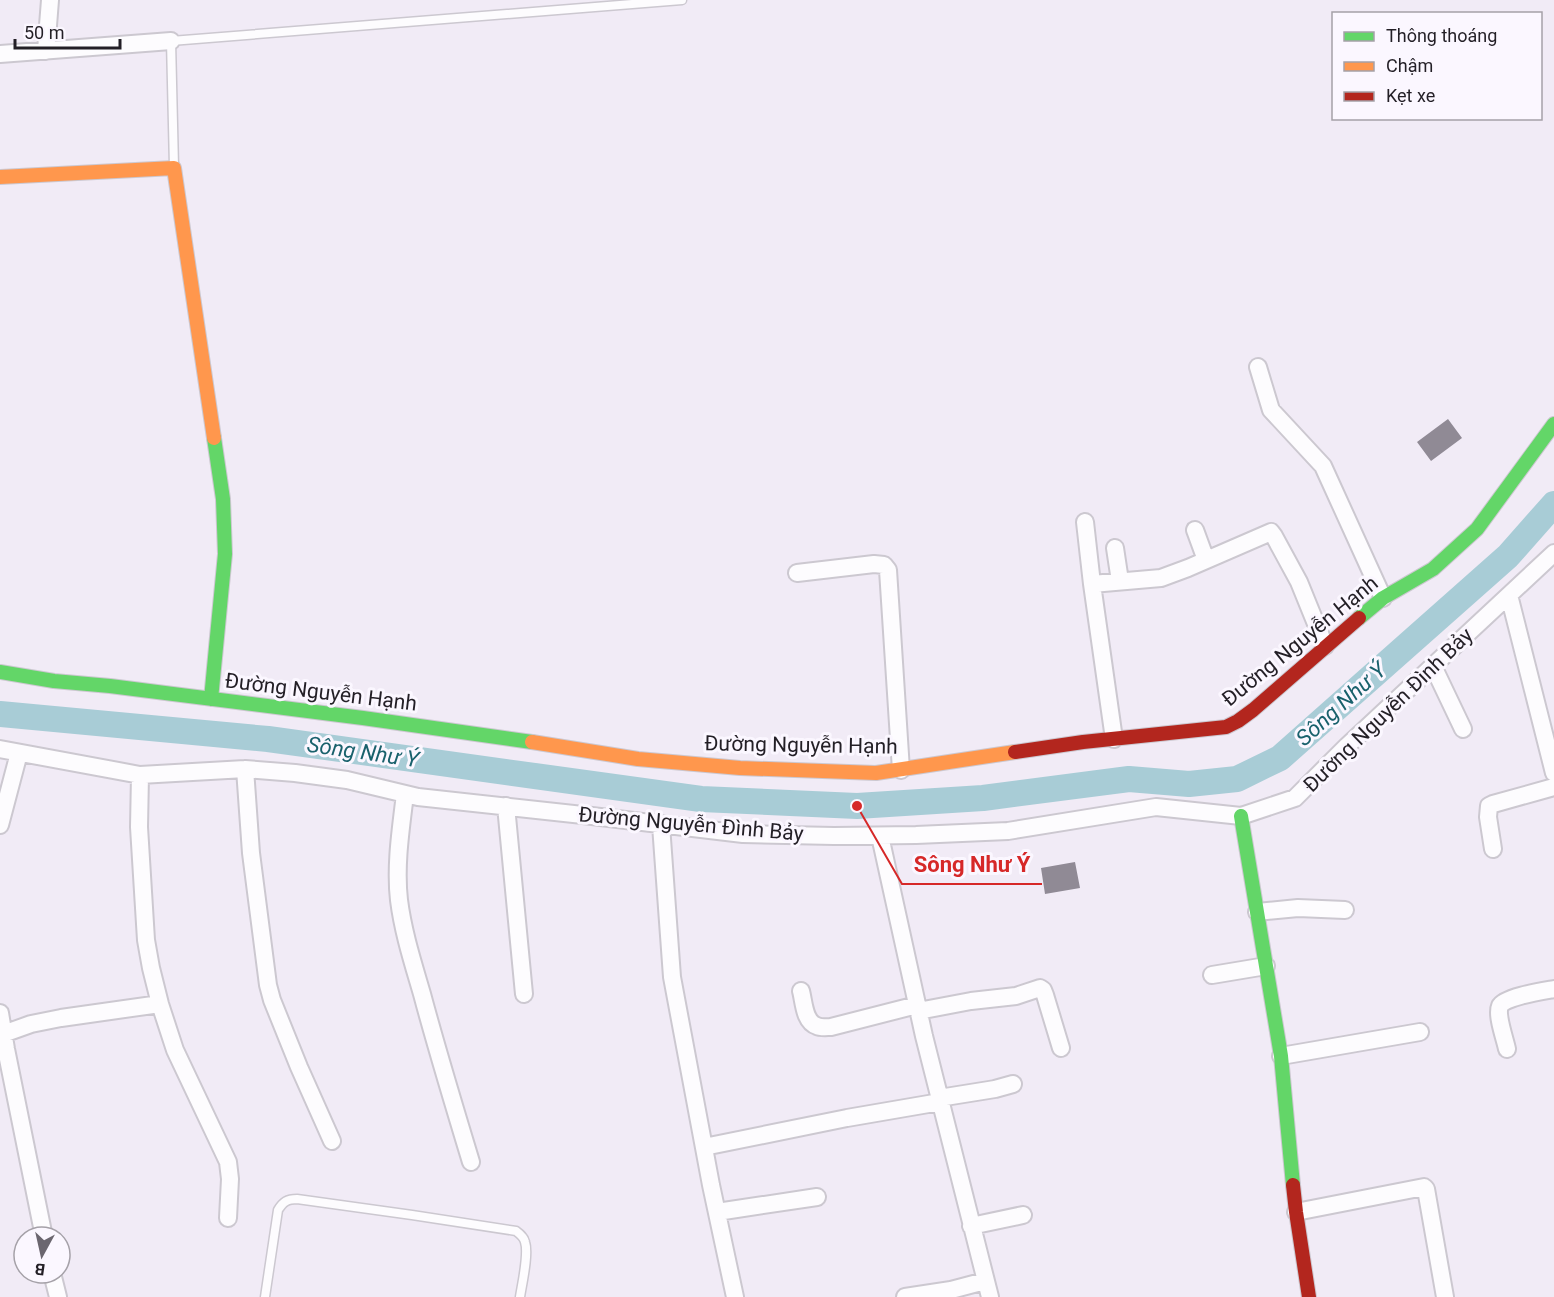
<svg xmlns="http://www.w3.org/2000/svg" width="1554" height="1297" viewBox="0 0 1554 1297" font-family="Roboto,sans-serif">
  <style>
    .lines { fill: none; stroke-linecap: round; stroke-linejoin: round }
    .river { stroke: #a8ccd6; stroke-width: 26 }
    .building { fill: #908a95 }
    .lane-casing { stroke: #ccc8d0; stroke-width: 11 }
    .street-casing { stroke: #ccc8d0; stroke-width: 20 }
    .fast-casing { stroke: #ccc8d0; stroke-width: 16 }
    .slow-casing { stroke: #ccc8d0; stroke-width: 16 }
    .jam-casing { stroke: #ccc8d0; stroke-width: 16 }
    .lane { stroke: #fdfcfe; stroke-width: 8 }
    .street { stroke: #fdfcfe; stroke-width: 16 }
    .fast { stroke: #63d668; stroke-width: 14 }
    .slow { stroke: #ff974d; stroke-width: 14 }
    .jam { stroke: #b3261e; stroke-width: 14 }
    .labels { text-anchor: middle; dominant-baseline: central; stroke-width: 6; stroke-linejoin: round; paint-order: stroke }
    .street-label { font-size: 21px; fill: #231f26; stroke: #fbf7ff }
    .water-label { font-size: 22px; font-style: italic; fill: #19616c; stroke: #fbf7ff }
    .leader { fill: none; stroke: #d62828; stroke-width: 2 }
    .callout-dot { fill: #d62828; stroke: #fbf7ff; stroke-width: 2 }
    .callout-label { font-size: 22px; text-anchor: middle; font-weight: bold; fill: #d62828; stroke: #fbf7ff; stroke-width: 6; stroke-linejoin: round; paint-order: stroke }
  </style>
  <rect width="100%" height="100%" fill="#f1ebf6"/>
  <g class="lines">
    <path class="river" d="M0 714 268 739 701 799 857 806 983 798 1129 779 1189 784 1237 779 1280 758 1508 556 1554 504"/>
  </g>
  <path class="building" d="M1448 419 1462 438 1431 461 1417 442Z
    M1075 862 1080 888 1045 894 1041 868Z"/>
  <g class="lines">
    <g class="lane-casing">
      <path id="lane" d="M174 167 171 41 682 0
        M265 1297 278 1210C283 1202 287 1199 297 1199L412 1215 516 1231C520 1234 524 1237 525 1242 529 1254 522 1284 520 1297"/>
    </g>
    <g class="street-casing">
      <path id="street" d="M46 51 50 0
        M0 54 171 41
        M1258 367 1271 410 1323 466 1383 598
        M1085 522 1092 584
        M1195 530 1206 560
        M1115 548 1120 581
        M797 573 874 564 884 565 888 570 901 770
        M1509 595 1554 773
        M1433 666 1463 729
        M1114 739 1092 584 1161 578 1188 568 1271 532 1274 536 1299 582 1325 646
        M0 749 140 775 245 769 295 773 347 780 418 797 592 816 743 834 834 836 916 835 1008 831 1156 807 1241 816 1295 798 1347 746 1554 553
        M245 769 251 853 268 985 272 1000 299 1067 332 1141
        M140 775 139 827 146 940 151 968 160 1004 175 1050 228 1162 230 1179 228 1218
        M405 794C401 828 395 865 399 900 403 932 413 963 422 994 437 1050 454 1106 471 1162
        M506 806 524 994
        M0 825 19 753
        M661 825 672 977 711 1185 735 1297
        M880 836 924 1036 990 1297
        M1493 849 1488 817 1489 806 1493 804 1554 787
        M1257 912 1298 908 1345 910
        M1212 975 1266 966
        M801 991C804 1002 804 1022 817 1026 821 1028 827 1027 831 1027L917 1005
        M918 1011 971 1001 1016 996 1040 988 1043 990 1045 995 1061 1048
        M0 1013 6 1049 44 1237
        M3 1034 31 1024 61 1018 160 1004
        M1507 1049C1505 1039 1496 1015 1500 1006 1504 997 1543 991 1554 989
        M1281 1056 1420 1032
        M939 1098 995 1089 1013 1084
        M704 1147 847 1118 940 1102
        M717 1212 817 1197
        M1296 1212 1424 1187 1426 1189 1445 1297
        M971 1226 1023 1215
        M52 1273 58 1297
        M905 1297 951 1290 985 1281"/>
    </g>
    <g class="fast-casing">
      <path id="fast" d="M1359 618 1383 598 1433 569 1477 529 1554 424
        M0 672 54 681 110 686 363 718 532 742
        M211 699 225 554 223 499 214 438
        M1241 816 1281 1056 1293 1185"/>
    </g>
    <g class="slow-casing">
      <path id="slow" d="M0 177 174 168 214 438
        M532 742 638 759 740 768 876 773 1015 752"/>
    </g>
    <g class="jam-casing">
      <path id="jam" d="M1015 752 1083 742 1226 727 1238 721 1253 710 1359 618
        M1293 1185 1296 1212 1309 1297"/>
    </g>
    <use href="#lane" class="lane"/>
    <use href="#street" class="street"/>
    <use href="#fast" class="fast"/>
    <use href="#slow" class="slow"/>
    <use href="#jam" class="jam"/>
  </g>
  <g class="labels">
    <g class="street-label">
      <text transform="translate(1300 641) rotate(-39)">Đường Nguyễn Hạnh</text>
      <text transform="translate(321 692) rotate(7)">Đường Nguyễn Hạnh</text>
      <text transform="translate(1388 710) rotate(-44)">Đường Nguyễn Đình Bảy</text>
      <text transform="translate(801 745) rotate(1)">Đường Nguyễn Hạnh</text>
      <text transform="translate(691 824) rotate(5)">Đường Nguyễn Đình Bảy</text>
    </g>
    <g class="water-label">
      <text transform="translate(1341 704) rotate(-42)">Sông Như Ý</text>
      <text transform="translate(363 752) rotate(8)">Sông Như Ý</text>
    </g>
  </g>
  <path class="leader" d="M857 806L902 884H1042"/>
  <circle class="callout-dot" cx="857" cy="806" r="6"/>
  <g class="callout-label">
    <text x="972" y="872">Sông Như Ý</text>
  </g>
  <rect x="1332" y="12" width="210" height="108" fill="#fbf7ff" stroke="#a5a1a8" stroke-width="1.5"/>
  <rect x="1344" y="32" width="30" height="9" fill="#63d668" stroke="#a5a1a8" stroke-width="1.5"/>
  <text x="1386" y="42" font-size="18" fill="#231f26">Thông thoáng</text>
  <rect x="1344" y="62" width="30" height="9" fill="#ff974d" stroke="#a5a1a8" stroke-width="1.5"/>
  <text x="1386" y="72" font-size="18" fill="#231f26">Chậm</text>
  <rect x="1344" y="92" width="30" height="9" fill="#b3261e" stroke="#a5a1a8" stroke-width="1.5"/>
  <text x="1386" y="102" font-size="18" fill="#231f26">Kẹt xe</text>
  <g transform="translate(42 1255) rotate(188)"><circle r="28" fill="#fbf7ff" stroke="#a5a1a8" stroke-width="1.5"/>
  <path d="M0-4.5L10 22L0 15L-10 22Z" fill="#6b666f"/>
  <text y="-9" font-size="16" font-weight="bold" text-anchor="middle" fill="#231f26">B</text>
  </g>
  <path d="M15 39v9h105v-9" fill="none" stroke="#231f26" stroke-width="3"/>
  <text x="24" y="39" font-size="18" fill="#231f26" stroke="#fbf7ff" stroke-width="4.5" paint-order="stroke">50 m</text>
</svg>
